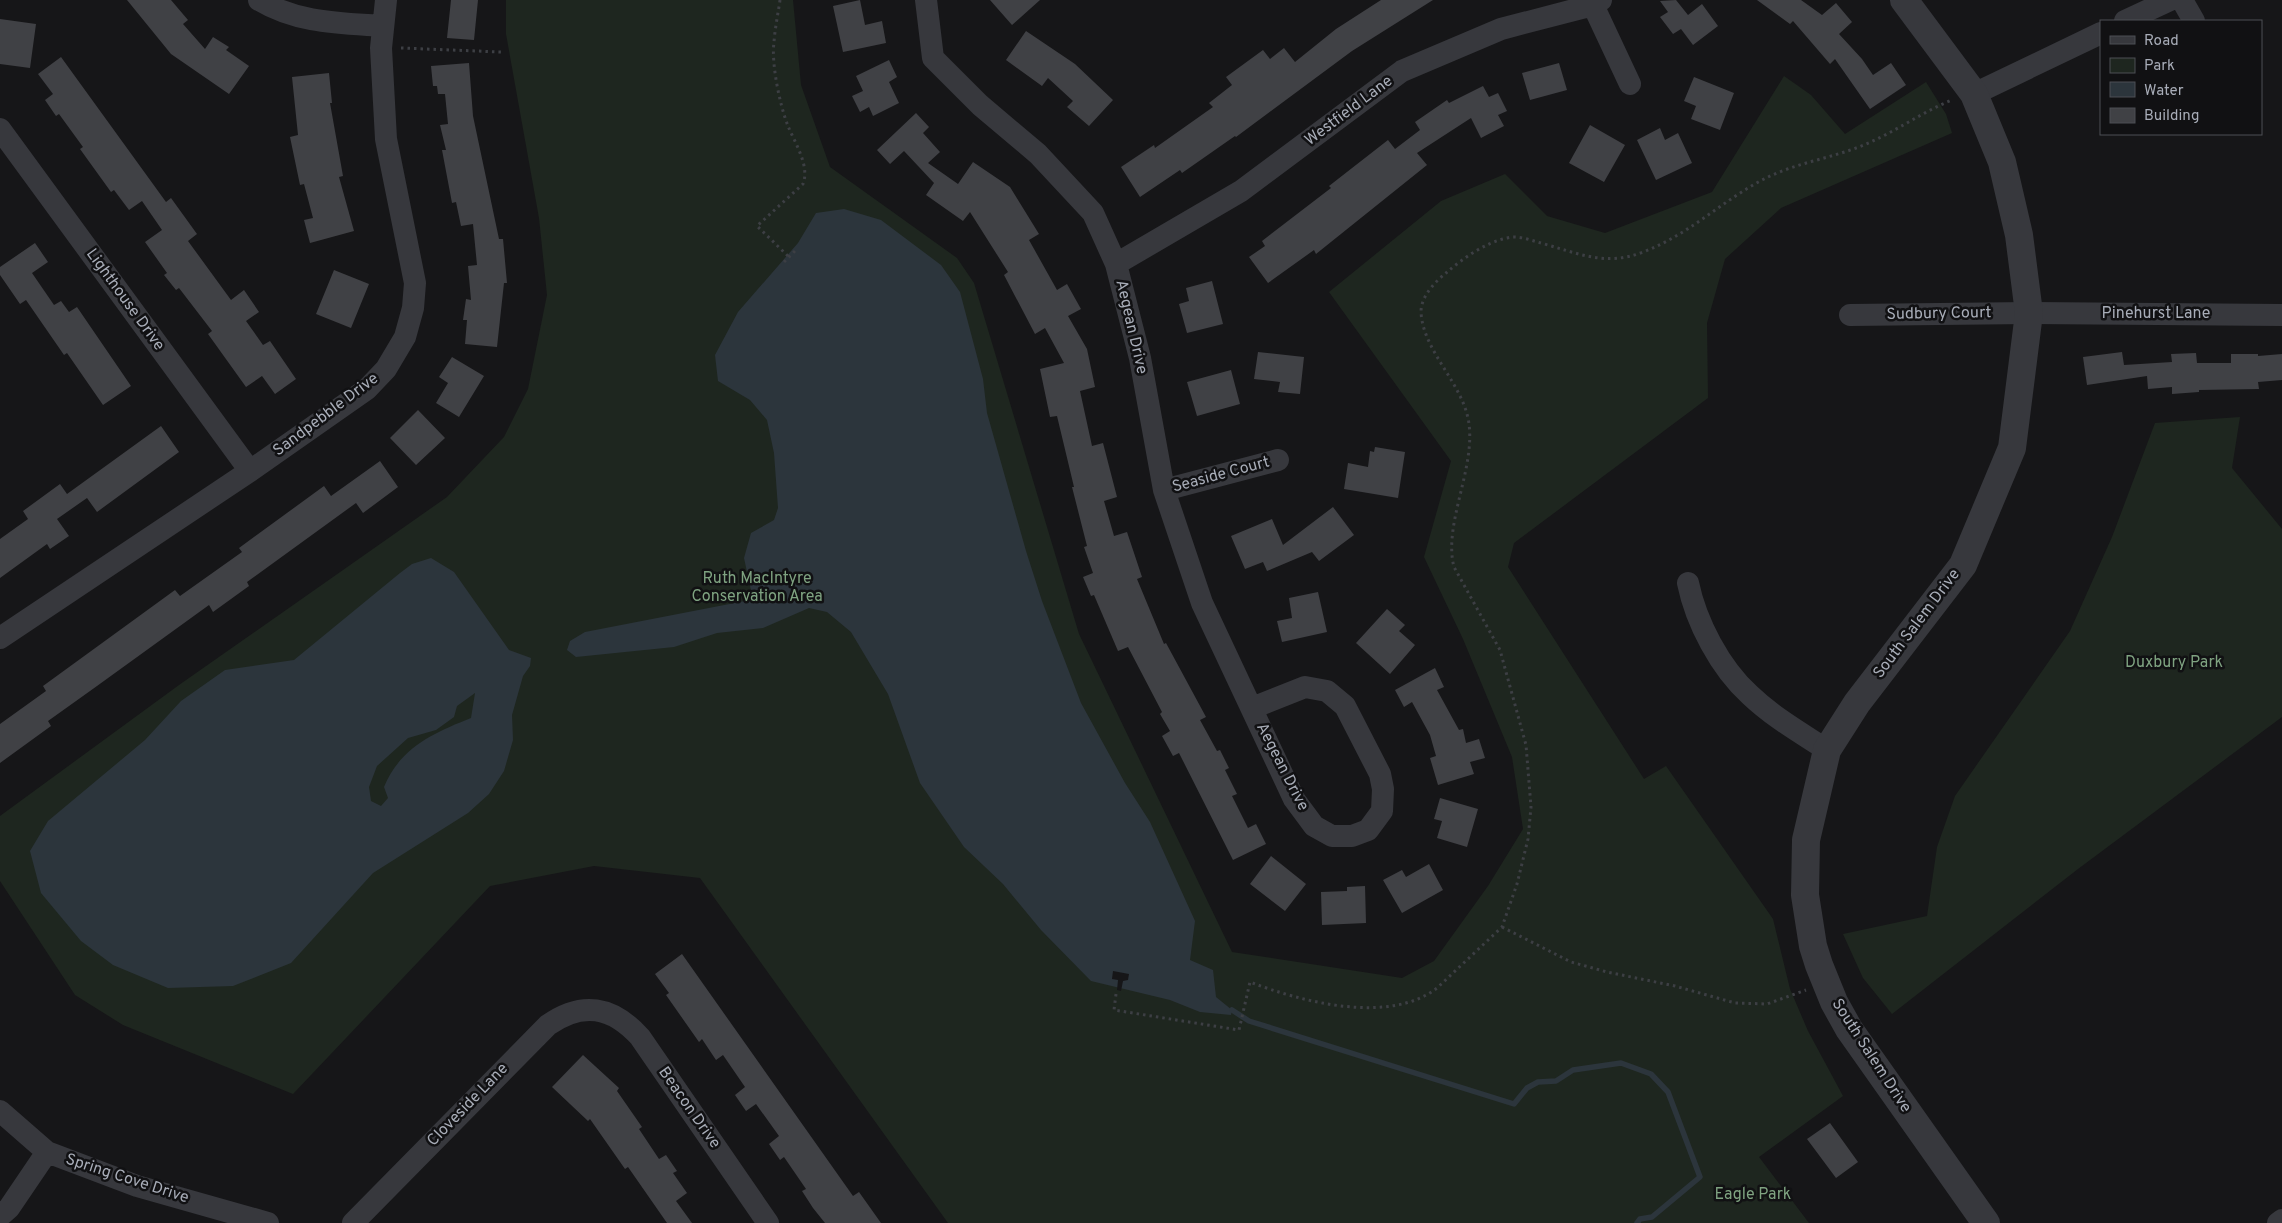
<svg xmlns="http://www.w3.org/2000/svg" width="2282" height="1223" viewBox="0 0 2282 1223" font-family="Overpass,sans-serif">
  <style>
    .green { fill: #1e261f }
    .water { fill: #2c353c; fill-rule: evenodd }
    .pier { fill: #161618 }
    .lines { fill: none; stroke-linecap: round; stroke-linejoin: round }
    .stream { stroke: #2c353c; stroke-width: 5.5 }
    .building { fill: #404145 }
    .path { stroke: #3d3f44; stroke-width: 3; stroke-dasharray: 2.5 4; stroke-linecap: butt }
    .minor { stroke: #37383d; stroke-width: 22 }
    .tertiary { stroke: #37383d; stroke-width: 28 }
    .labels { text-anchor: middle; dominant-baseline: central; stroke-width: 5; stroke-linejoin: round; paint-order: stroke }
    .street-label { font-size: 16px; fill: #a8adb8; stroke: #111113 }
    .park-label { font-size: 16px; fill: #7fa381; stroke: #111113 }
  </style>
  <rect width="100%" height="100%" fill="#161618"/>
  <path class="green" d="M506 0H793L801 85 830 167 957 258 974 283 1079 634 1232 952 1402 978 1434 961 1488 886 1523 829 1512 757 1463 639 1424 557 1451 461 1329 292 1441 201 1505 174 1547 216 1605 233 1712 192 1784 76 1811 95 1845 134 1926 82 1946 114 1952 133 1781 208 1725 259 1707 323 1708 398 1514 543 1508 567 1644 779 1666 766 1773 919 1790 989 1808 1031 1843 1096 1759 1157 1809 1223H948L700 878 594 866 490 886 293 1094 123 1025 75 995 0 881V816L179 685 447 497 504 437 528 389 547 295 539 218 506 34Z
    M2240 417 2232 468 2282 529V717L2078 869 1892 1014 1863 978 1843 934 1927 916 1937 847 1955 796 2070 631 2112 537 2155 423Z"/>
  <path class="water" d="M844 209 881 220 941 265 960 292 983 379 987 413 1026 551 1042 601 1081 703 1125 783 1150 822 1195 921 1190 960 1213 970 1216 997 1232 1010 1231 1015 1200 1012 1170 1000 1091 981 1041 930 1003 884 964 847 920 783 888 694 851 632 827 612 809 608 763 628 717 633 674 647 576 657 567 650 570 641 585 632 745 601 752 595 744 558 751 533 774 520 778 508 774 453 767 420 750 400 718 381 715 355 738 312 798 243 816 213Z
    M431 558 454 572 509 650 531 658 530 666 523 676 512 715 513 740 504 771 489 794 468 813 373 873 291 963 233 986 168 988 113 965 81 941 41 893 30 851 48 821 145 740 181 701 225 670 294 660 400 573 412 564ZM475 693 471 718C433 733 400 748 384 787L388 798 381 806 371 801 369 787 377 766 408 738 436 730 454 717 457 706Z"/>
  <path class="pier" d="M1113 971 1129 974 1128 980 1123 981 1121 991 1117 990 1118 980 1112 979Z"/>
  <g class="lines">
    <path class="stream" d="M1232 1010 1249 1021 1514 1104 1527 1088 1538 1082 1556 1081 1573 1070 1621 1063 1651 1074 1668 1092 1700 1177 1652 1217 1640 1219 1637 1223"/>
  </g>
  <path class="building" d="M127 0H171L188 20 183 24 205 49 213 37 229 47 226 50 249 66 229 94 171 54Z
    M451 0H478L474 40 447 38Z
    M860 0 865 25 882 21 886 43 843 52 833 6Z
    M990 0H1040L1012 25Z
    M1381 0H1433L1352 51 1236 137 1235 136 1182 173 1180 170 1140 197 1121 167 1154 145 1155 148 1213 107 1209 103 1232 85 1226 77 1263 50 1270 59 1284 48 1295 62 1336 29Z
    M1676 0 1688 15 1702 4 1718 26 1693 45 1681 29 1673 34 1660 17 1668 12 1660 1Z
    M1757 0H1801L1822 15 1836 3 1852 22 1839 34 1862 59 1873 75 1891 63 1906 85 1870 109 1835 59 1830 64 1793 21 1790 24Z
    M0 19 36 24 30 68 0 64Z
    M1026 31 1075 64 1113 100 1089 126 1067 107 1073 101 1048 78 1042 86 1006 60Z
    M61 57 166 202 171 198 197 234 188 241 231 300 244 290 259 312 246 321 263 345 270 341 296 379 275 394 262 376 246 387 208 334 212 331 179 288 176 290 164 275 167 273 145 242 162 230 142 201 129 210 114 190 111 192 80 149 83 147 59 114 56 116 45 100 53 94 38 74Z
    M889 60 897 77 889 82 899 103 873 116 869 107 860 112 852 96 863 91 856 76Z
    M469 63 473 116 499 239H503L507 283H504L497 347 465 344 467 320H463L466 299 471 300 468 266 477 265 473 224 461 226 456 202 452 203 442 150H446L440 125 448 124 445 94H438L437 86H433L431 66Z
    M1559 63 1567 90 1530 100 1522 73Z
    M329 73 332 103H330L343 176 339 177 354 231 310 243 304 220 313 218 304 184 300 185 290 137 298 135 292 77Z
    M1694 77 1734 93 1720 130 1691 119 1696 106 1684 101Z
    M1483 86 1489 97 1498 93 1507 111 1498 115 1504 126 1481 138 1471 118 1417 153 1427 165 1316 254 1314 250 1268 283 1249 257 1265 246 1262 241 1331 188 1329 186 1388 140 1395 149 1420 130 1415 122 1447 100 1449 103Z
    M916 113 929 127 923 133 940 152 928 163 958 184 973 162 1010 187 1039 234 1029 240 1057 290 1067 284 1081 309 1068 316 1087 349 1095 387 1080 391 1092 446 1103 443 1117 497 1104 501 1114 536 1127 532 1142 577 1137 579 1164 644 1166 643 1206 717 1200 720 1217 751 1220 750 1229 768 1225 770 1237 794 1232 796 1248 828 1256 824 1266 844 1233 860 1179 753 1173 756 1162 736 1170 731 1160 714 1162 712 1128 647 1118 651 1094 595 1091 596 1083 577 1093 573 1084 547 1087 546 1072 487H1074L1057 416 1050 417 1040 369 1064 363 1045 328 1035 334 1004 275 1008 272 970 212 963 221 926 195 934 183 904 151 890 164 877 150Z
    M1590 125 1625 145 1604 182 1569 163Z
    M1660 128 1665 140 1678 133 1692 163 1656 180 1637 140Z
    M35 243 48 262 32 273 54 305 61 301 69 312 77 307 131 386 103 405 67 353 64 355 26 300 20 304 0 275V267Z
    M334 270 369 284 351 328 316 314Z
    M1212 281 1223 324 1187 333 1179 304 1189 301 1186 288Z
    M1258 352 1304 357 1300 394 1278 392 1280 382 1254 379Z
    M2122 352 2124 365 2172 362 2171 354 2196 353 2197 363H2231V354H2258V356L2282 354V380L2258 382 2259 389 2199 390V392L2172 394V387L2148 389 2147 376 2087 385 2083 357Z
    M452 357 484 376 459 417 436 403 448 383 439 377Z
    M1231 370 1240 404 1197 416 1187 382Z
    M418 410 445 438 416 465 390 438Z
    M161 426 179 452 97 512 87 498 57 519 69 536 50 549 47 544 0 578V539L28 519 23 511 60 484 67 494Z
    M1375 447 1405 452 1398 498 1344 489 1348 463 1368 467 1370 451 1374 452Z
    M380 461 398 487 363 513 356 503 247 582 249 586 213 612 209 605 97 686 48 721 51 726 0 763V724L46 691 43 686 175 590 180 596 242 552 239 548 324 486 331 496Z
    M1333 507 1354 535 1319 561 1312 552 1267 571 1263 562 1245 569 1231 536 1272 519 1283 545Z
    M1318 592 1327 632 1282 642 1277 621 1292 618 1289 598Z
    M1387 609 1405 625 1399 631 1415 645 1390 674 1356 643Z
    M1435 668 1444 687 1437 690 1459 730 1463 729 1466 743 1479 739 1485 758 1470 762 1474 774 1438 785 1430 758 1436 756 1430 735 1412 702 1404 707 1395 690Z
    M1440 798 1478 809 1467 847 1437 838 1442 821 1434 819Z
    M1271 856 1306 884 1285 911 1250 884Z
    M1429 864 1443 890 1402 913 1383 880 1402 870 1406 877Z
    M1365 886 1366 923 1322 925 1321 892 1347 891V887Z
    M682 954 853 1196 859 1192 881 1223H825L813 1208 802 1191 806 1189 784 1157 780 1160 769 1144 779 1136 756 1104 746 1111 735 1095 745 1087 723 1055 716 1060 702 1039 699 1042 666 995 669 993 655 974Z
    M583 1055 619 1088 617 1091 642 1127 639 1129 659 1159 666 1155 677 1171 673 1173 687 1193 676 1201 692 1223H667L628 1167 625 1169 590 1119 588 1121 552 1087Z
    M1830 1123 1858 1162 1836 1178 1807 1139Z"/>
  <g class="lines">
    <path class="path" d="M780 0C778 14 775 28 774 42 771 63 780 106 788 126 795 143 810 166 803 184L757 226 789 257
      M401 48 501 52
      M784 262 795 251
      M1502 927 1571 962 1607 972 1675 986 1735 1003 1767 1004 1806 990
      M1116 994 1114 1010 1239 1030 1250 982C1302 1002 1389 1025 1437 988L1502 927 1517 884 1528 839 1531 807 1526 745 1500 650 1454 567C1443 525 1475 470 1469 424 1464 384 1423 352 1421 312 1421 296 1435 282 1446 273 1462 259 1486 242 1507 238 1518 235 1530 240 1541 243 1577 253 1606 267 1643 252 1689 235 1724 199 1766 178 1798 162 1834 158 1866 144 1895 132 1922 112 1952 100"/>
    <path class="minor" d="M259 0C297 23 339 23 382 26
      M926 0 933 58 980 105 1038 154 1093 213 1116 264 1140 358 1164 490 1202 603 1294 799 1314 826 1332 836H1352L1368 830 1382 811 1383 789 1380 774 1345 706 1327 691 1305 687 1252 708
      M2182 0 2194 21
      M1593 5 1630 84
      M2125 21 2170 0
      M1974 94 2101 33
      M0 129 250 471
      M1116 264 1241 191 1402 71 1501 29 1593 5 1601 0
      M1850 315 2029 313 2282 315
      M1164 490 1278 460
      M1688 583C1696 622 1720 668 1750 695 1773 717 1801 733 1827 750
      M0 638 250 471 367 389 386 369 405 337 413 308 415 283 386 139 381 48 386 0
      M0 1111 47 1152 137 1186 268 1223
      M0 1216 9 1208 47 1152
      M353 1223 548 1025C582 1001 612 1006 640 1037L768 1223
      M2278 1223 2282 1220"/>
    <path class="tertiary" d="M1904 0 1974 94 2002 162 2019 235 2029 313 2012 448 1963 565 1857 703 1827 750 1806 840 1805 895 1813 946 1819 965 1834 1002 1849 1029 1986 1223"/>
  </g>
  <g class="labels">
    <g class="street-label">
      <text transform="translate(1349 111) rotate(-37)">Westfield Lane</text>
      <text transform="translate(125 300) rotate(54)">Lighthouse Drive</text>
      <text transform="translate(1939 314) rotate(-1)">Sudbury Court</text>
      <text x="2156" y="314">Pinehurst Lane</text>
      <text transform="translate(1131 327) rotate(77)">Aegean Drive</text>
      <text transform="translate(326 415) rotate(-37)">Sandpebble Drive</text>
      <text transform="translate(1221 475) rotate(-15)">Seaside Court</text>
      <text transform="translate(1917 624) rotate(-53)">South Salem Drive</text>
      <text transform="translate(1282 767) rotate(63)">Aegean Drive</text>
      <text transform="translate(1871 1056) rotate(57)">South Salem Drive</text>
      <text transform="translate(468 1105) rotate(-46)">Cloveside Lane</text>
      <text transform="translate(689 1108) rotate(55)">Beacon Drive</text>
      <text transform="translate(127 1179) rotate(18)">Spring Cove Drive</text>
    </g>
    <g class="park-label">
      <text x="757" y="579">Ruth MacIntyre<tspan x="757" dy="18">Conservation Area</tspan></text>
      <text x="2174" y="663">Duxbury Park</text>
      <text x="1753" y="1195">Eagle Park</text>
    </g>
  </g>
  <rect x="2100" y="20" width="162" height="115" fill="#111113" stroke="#4d4f55"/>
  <rect x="2110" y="36" width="25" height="8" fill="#37383d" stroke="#4d4f55"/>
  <text x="2144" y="45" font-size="15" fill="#a8adb8">Road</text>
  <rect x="2110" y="58" width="25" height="15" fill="#1e261f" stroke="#4d4f55"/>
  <text x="2144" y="70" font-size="15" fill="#a8adb8">Park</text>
  <rect x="2110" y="82" width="25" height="15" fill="#2c353c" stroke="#4d4f55"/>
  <text x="2144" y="95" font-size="15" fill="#a8adb8">Water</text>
  <rect x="2110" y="108" width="25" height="15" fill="#404145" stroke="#4d4f55"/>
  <text x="2144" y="120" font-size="15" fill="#a8adb8">Building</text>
</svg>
